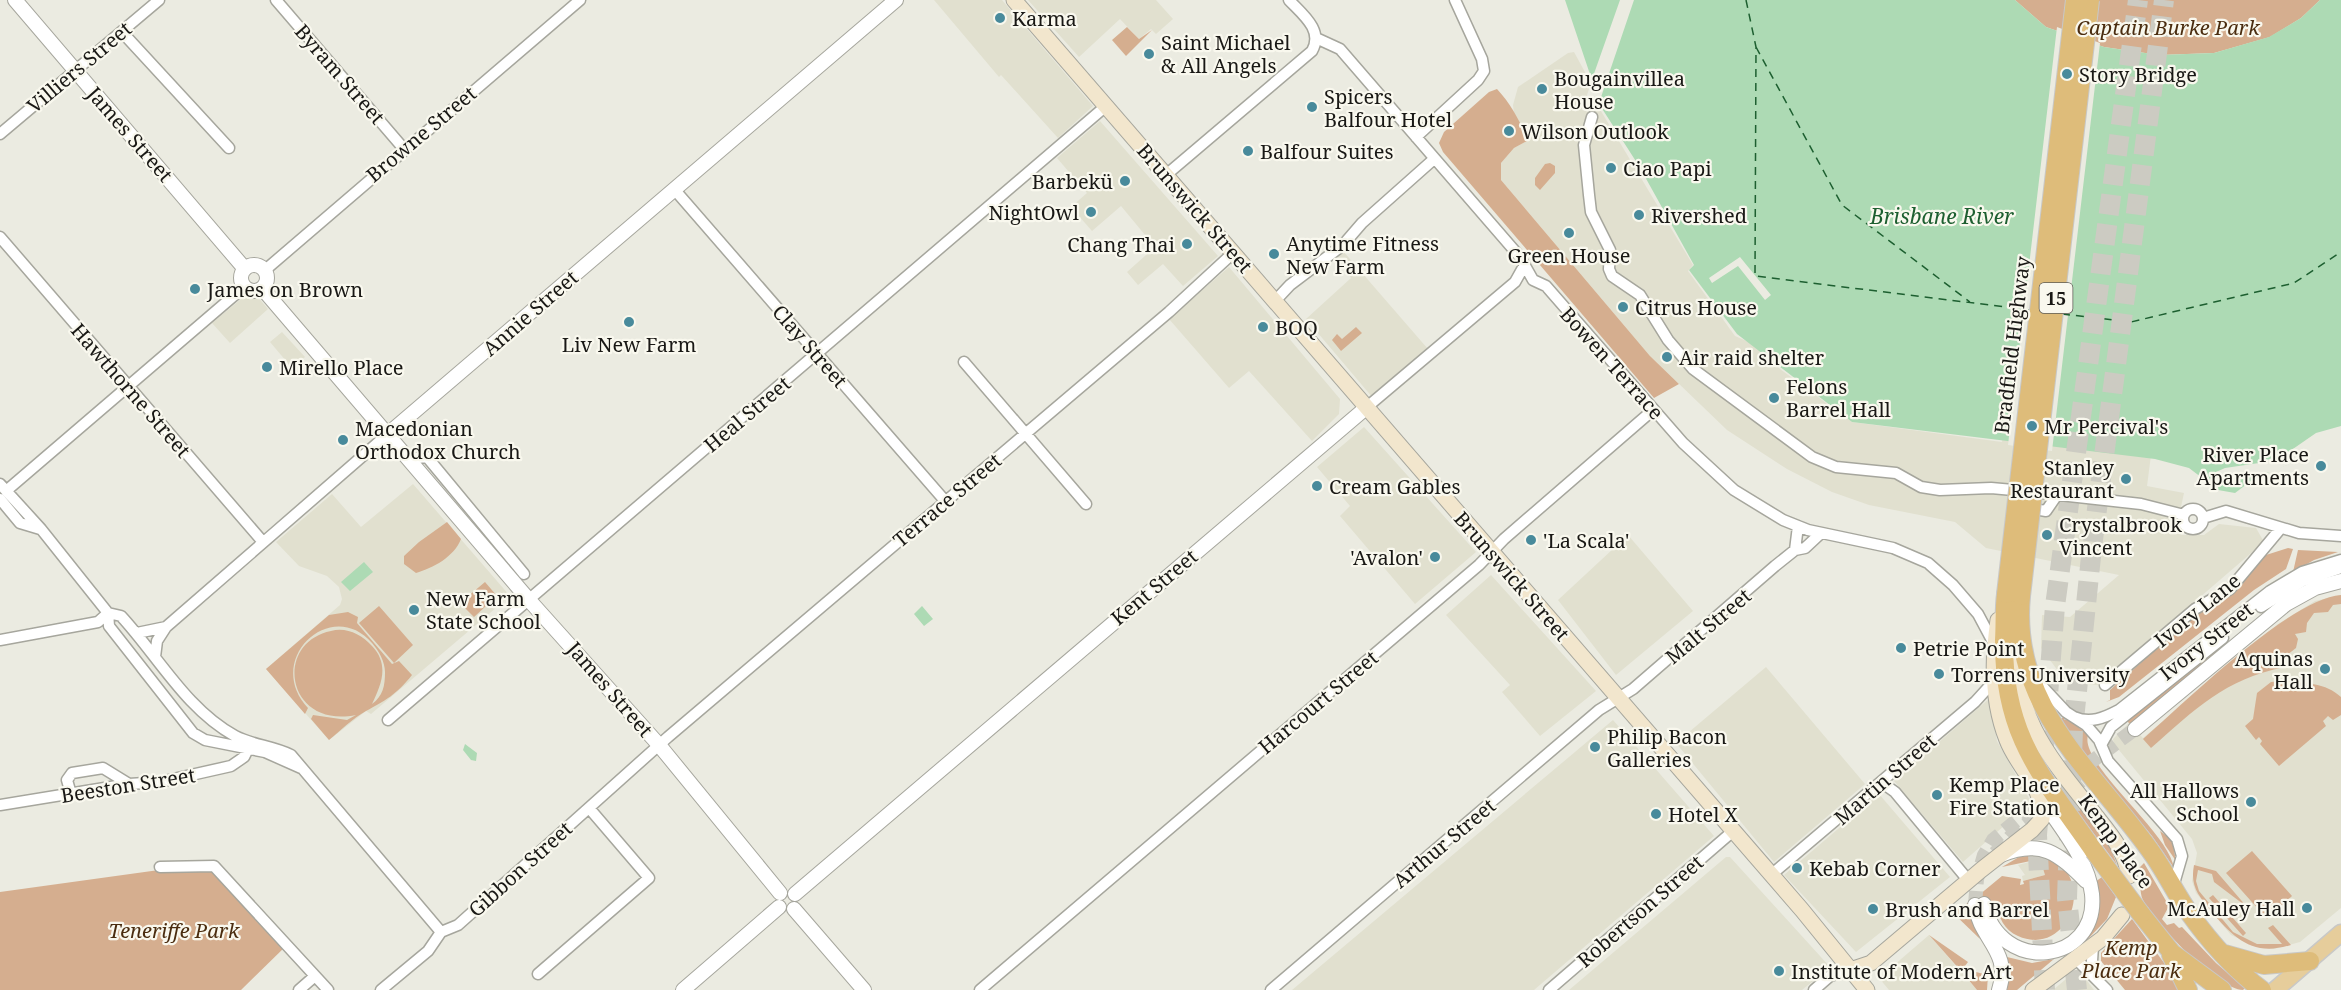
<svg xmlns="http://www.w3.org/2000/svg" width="2341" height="990" viewBox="0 0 2341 990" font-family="'Noto Serif',serif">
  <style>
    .built { fill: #e1e0cf }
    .green { fill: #d5ae8f }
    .water { fill: #addab4 }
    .pier { fill: #ebebe1 }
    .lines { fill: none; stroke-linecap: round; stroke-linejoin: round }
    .ferry { stroke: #1d5f30; stroke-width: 1.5; stroke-dasharray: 8 6; stroke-linecap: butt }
    .tertiary-tunnel { stroke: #cccbc2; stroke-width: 14; stroke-dasharray: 14 7; stroke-linecap: butt }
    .motorway-tunnel { stroke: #cccbc2; stroke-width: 20; stroke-dasharray: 20 10; stroke-linecap: butt }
    .minor-casing { stroke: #a6a69d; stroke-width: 13 }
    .tertiary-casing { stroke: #a6a69d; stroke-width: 16 }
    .secondary-casing { stroke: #a6a69d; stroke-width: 17 }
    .primary-casing { stroke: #c8c8c7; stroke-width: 19 }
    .trunk-casing { stroke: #c8c8c7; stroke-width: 20 }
    .minor { stroke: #fff; stroke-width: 10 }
    .tertiary { stroke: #fff; stroke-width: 14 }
    .secondary { stroke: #f2e6cd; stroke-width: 15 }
    .primary { stroke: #e6cd9b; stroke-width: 16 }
    .trunk { stroke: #debc7a; stroke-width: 18 }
    .trunk-bridge-casing { stroke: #c8c8c7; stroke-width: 20; stroke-linecap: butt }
    .trunk-bridge { stroke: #debc7a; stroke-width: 18 }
    .poi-dot { fill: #488a9b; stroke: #f9f8ee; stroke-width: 2 }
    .labels { text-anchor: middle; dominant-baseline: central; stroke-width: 4.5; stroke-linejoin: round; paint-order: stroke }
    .shield { fill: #f9f8ee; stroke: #5c5b56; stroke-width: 1.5 }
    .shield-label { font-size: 18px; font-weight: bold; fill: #191815 }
    .poi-label { font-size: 20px; fill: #191815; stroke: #f9f8ee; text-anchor: start }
    .park-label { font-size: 20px; font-style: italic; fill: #4a2c0f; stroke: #f9f8ee }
    .street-label { font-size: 20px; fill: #191815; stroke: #f9f8ee }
    .water-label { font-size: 21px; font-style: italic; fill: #1d5f30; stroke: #f9f8ee }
  </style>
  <rect width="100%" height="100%" fill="#ebebe1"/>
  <path class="built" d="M934 0H1002L1093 106 1058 138 1001 75 999 77Z
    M1028 0H1156L1173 19 1156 34 1151 29 1139 39 1120 19 1079 57Z
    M1574 52 1591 83 1582 110 1594 113 1598 106 1693 265 1688 271 1735 336 1763 348 1780 369 1852 422 2002 442 2007 411 2151 455 2147 486 2184 493 2178 521 2173 526 2182 535H2204L2219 524 2256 528 2264 542 2098 685 2067 683 2041 648 2042 615 2070 617 2119 575 1986 548 1955 522 1869 505 1832 492 1787 469 1727 430 1650 356 1501 180V163L1514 148 1529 140 1514 113 1513 105 1518 87 1568 53Z
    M1100 121 1218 256 1183 286 1163 264 1138 285 1127 272 1155 247 1121 206 1092 231 1071 207 1087 193 1057 158Z
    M1343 251 1428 349 1373 398 1306 319 1351 278 1335 258Z
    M1229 267 1340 399 1339 414 1312 441 1249 371 1229 388 1169 319Z
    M246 295 257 296 268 309 230 343 212 323Z
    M282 332 305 357 292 368 270 342Z
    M1364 427 1476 552 1415 604 1340 516 1350 506 1317 467Z
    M413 484 510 596 371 714 366 711 329 740 266 669 340 605 342 599 339 587 327 576 299 566 276 542 332 494 361 527Z
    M1628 535 1693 611 1616 675 1558 600Z
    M1491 575 1596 691 1540 736 1502 692 1510 685 1446 615Z
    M2341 595V908L2300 942 2274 949 2257 947 2231 935 2196 893 2192 881 2197 853 2192 839 2114 744 2113 739 2129 723 2143 738 2278 624 2315 601Z
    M1766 667 1865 784 1774 862 1676 743Z
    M1990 698 1997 741 2031 802 1963 862 1894 781Z
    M1613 720 1714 836 1534 990H1292Z
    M1879 794 1950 877 1856 952 1784 875Z
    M1726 857H1730L1830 967 1802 990H1569Z
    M2040 859 2045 875 2023 881 2022 876 2025 875 2018 865Z
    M1929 935 1977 990H1889L1879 978Z
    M2078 969 2094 990H2053Z"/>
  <path class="green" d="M2015 0H2320L2301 18 2270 37 2214 53 2159 55 2104 47 2046 27Z
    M1127 27 1139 39 1152 30 1126 56 1112 40Z
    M1497 89C1512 105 1519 121 1529 140L1514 148 1501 163V180L1650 356 1679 384 1654 398 1443 152 1439 143 1444 132 1489 92Z
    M1550 163 1555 166V173L1540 190 1535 185V178L1545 164Z
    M1356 327 1362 333 1341 351 1332 340 1337 334 1342 339Z
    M447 522 461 539C454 557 433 568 416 573L404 564V556L419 542Z
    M2288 548 2293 549 2286 569 2254 590 2119 697 2106 702 2110 700V690L2196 614 2232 593 2266 555Z
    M2298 550 2338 552 2314 560 2293 572Z
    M485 582 497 596 474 617 460 603Z
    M2341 595V604L2333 605 2328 612 2314 613 2307 623 2306 632 2295 634 2298 639 2296 648 2287 655 2285 667C2223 680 2197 708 2151 748L2143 739C2184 703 2291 598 2341 595Z
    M379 606 413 645 394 663 359 623Z
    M348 612 358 617 357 623 392 664 399 661 412 675C397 694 385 701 366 711 353 718 340 731 329 740L311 719 313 715 347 720 356 715C286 729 273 643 331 631 346 627 361 634 372 646 390 665 381 685 372 704 383 696 385 686 385 672 385 662 379 651 372 643 331 596 263 660 308 708L305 714 266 669 329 615Z
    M2217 646 2220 649 2131 725 2125 719Z
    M2282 681C2304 683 2324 682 2341 697V715L2333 720 2328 716 2323 721 2326 726 2279 766 2260 744 2262 741 2259 737 2256 740 2245 726 2253 719 2257 693 2271 682Z
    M2064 716 2088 735C2079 764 2169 832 2174 868L2152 836 2058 722Z
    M2078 805 2111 849 2117 865 2075 808Z
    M2160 831 2172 840 2176 861 2165 845Z
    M2252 851 2292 896 2267 919 2226 873Z
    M2037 855C2102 866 2072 960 2018 936 2004 930 1998 917 1997 903L1969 906 1972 921 1980 939 1952 912 1973 900 2002 876 2021 879 2020 885 2024 884 2023 881 2045 875 2040 859 2002 867 2019 857Z
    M2144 863 2169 906 2162 919 2167 925 2174 923 2179 928 2182 927 2216 963 2245 988 2243 990C2219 990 2154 923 2143 900 2139 893 2141 877 2139 868Z
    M2194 865 2216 871 2247 907 2214 882 2212 874 2198 870 2196 881 2199 891 2233 932 2257 944H2282L2268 928 2273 925 2291 945C2252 957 2234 938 2211 911 2198 895 2190 886 2194 865Z
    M159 870H210L287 945 241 990H0V892Z
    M2102 877 2116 897 2107 919 2087 940 2084 937 2095 882Z
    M2213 895 2246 933 2243 936 2209 898Z
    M2132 919 2167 967 2178 990H2125L2101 961V953Z
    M1929 935 1968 962 1961 971Z
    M2007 957 2032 963 2054 959 2017 990H2007L2010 971Z
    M1976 972 1988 975 1987 990H1977L1967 978Z"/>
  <path class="water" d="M1565 0H2015L2046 27 2104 47 2159 55 2214 53 2269 37 2301 18 2320 0H2341V426L2316 433 2290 451 2294 462 2255 478 2235 493 2218 490 2189 468 2155 459 1852 422 1737 334 1689 270 1694 265 1639 166 1601 107Z
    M364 562 373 572 350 591 341 582Z
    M922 606 933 619 924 626 914 614Z
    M465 744 477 753 476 761 471 760 463 750Z"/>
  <path class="pier" d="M1620 0H1634L1598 106 1590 85Z
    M2057 27 2100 43 2052 451 2008 445Z
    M1740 257 1771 295 1765 300 1738 266 1712 283 1709 278Z
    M2290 451 2294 462 2272 472 2228 479 2219 485 2216 492 2206 485 2216 472 2225 468 2259 463Z"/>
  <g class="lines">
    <path class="ferry" d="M1746 0 1756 47 1755 276 2030 310
      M1756 47 1842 205 1970 302
      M2062 314 2131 322 2294 283 2341 252"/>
    <path class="tertiary-tunnel" d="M1995 853 2011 836 2081 781
      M1975 905 1977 879 1984 855 1993 840 2047 795 2135 729"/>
    <path class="motorway-tunnel" d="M2045 990 2037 835 2055 606 2138 0
      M2077 990 2067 898 2073 729 2092 547 2164 0"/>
    <g class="minor-casing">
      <path id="minor" d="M276 0 404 149
        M122 32 229 148
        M1316 38 1340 49 1520 257 1533 280 1546 286 1683 443 1734 490 1783 520 1808 530 1893 548 1928 563 1953 585 1978 614 1994 644
        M1592 117 1584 145 1589 195 1591 212 1610 250 1609 269 1612 276 1640 295 1668 340 1693 369 1812 457 1836 467 1896 473 1921 487 1940 490 1991 488 2024 491 2141 504 2184 515
        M0 134 159 0
        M1416 137 1478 80 1484 71 1482 59 1455 0
        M1166 175 1312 51C1324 30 1302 14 1289 0
        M674 189 946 502
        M0 237 263 542
        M264 271 580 0
        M1275 301 1290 285 1343 245 1362 223 1434 159
        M964 362 1086 504
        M1367 407 1515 282 1524 266
        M412 462 417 458 427 457 524 574
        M0 484 41 529 108 613 109 626 193 733 205 740 265 752 301 768
        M6 491 244 287
        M0 499 20 523 40 529
        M2027 508 2046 511 2057 495
        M2183 519a10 10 0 1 1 20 0a10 10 0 1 1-20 0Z
        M2203 518 2226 511 2299 533 2341 536
        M1795 550 1798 526
        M2261 607 2303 581 2341 568
        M108 613 121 616C158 656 186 709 235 736 252 745 273 746 291 755L441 932
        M137 633 166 627
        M0 640 98 622 108 613
        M155 657 157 641 166 627 388 434
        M2038 682 2066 712 2086 725 2099 740 2108 761 2177 839 2182 856 2173 887
        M2105 685 2195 609 2230 589 2281 528
        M2074 717C2090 724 2104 718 2119 710L2270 591 2302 572 2341 560
        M388 720 1106 106
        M2101 745 2111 727 2223 638
        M1881 782 1895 792 1968 880
        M71 794 67 780 72 773 103 768 129 784
        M0 805 129 784 160 782 231 766 244 757 250 745
        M160 867 214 866 328 990
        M1771 875 1975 702 1995 680
        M2093 946 2092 961 2097 978
        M2076 959 2107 990
        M538 974 649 878 589 808
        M299 990 315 976
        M381 990 428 951 441 932 458 925 668 737 1169 312 1233 253
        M980 990 1479 565 1504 539 1653 410
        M1271 990 1599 710 1633 689 1775 566 1795 550 1805 548 1820 534
        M1549 990 1732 832
        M1814 990 1830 976 1850 970"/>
    </g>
    <g class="tertiary-casing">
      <path id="tertiary" d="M15 0 245 269
        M241 278a13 13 0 1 1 26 0a13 13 0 1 1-26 0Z
        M262 288 529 600 659 745 780 893
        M388 434 896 0
        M2135 729 2286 604 2315 588 2341 581
        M2001 855C2041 838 2059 854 2086 881
        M795 894 1367 407
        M1984 904C1999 975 2099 965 2092 894 2088 859 2060 827 2041 798
        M1975 905C1980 940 2012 951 1999 990
        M794 909 864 990
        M683 990 779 907"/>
    </g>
    <g class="secondary-casing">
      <path id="secondary" d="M1014 0 1802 910 1867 990
        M2021 645C2008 714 2056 765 2096 816 2112 836 2125 851 2129 876
        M1850 970 1871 963 1981 870 2032 830 2042 819C2045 788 2017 767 2007 740 1992 702 1992 659 1998 620
        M2033 990 2103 938 2122 915"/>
    </g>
    <g class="primary-casing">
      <path id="primary" d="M2275 990 2341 933"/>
    </g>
    <g class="trunk-casing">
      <path id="trunk" d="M2006 594C2004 609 2005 625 2004 640 2003 736 2042 776 2094 851
        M2021 596C2010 709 2096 772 2154 856 2167 875 2177 896 2190 914 2210 942 2235 970 2262 990
        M2141 914 2172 953 2222 990
        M2225 954 2264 965 2310 961
        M2171 955 2188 990"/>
    </g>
    <use href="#minor" class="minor"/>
    <use href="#tertiary" class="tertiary"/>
    <use href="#secondary" class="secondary"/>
    <use href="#primary" class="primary"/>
    <use href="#trunk" class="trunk"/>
    <g class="trunk-bridge-casing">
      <path id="trunk-bridge" d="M2006 594 2075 0
        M2021 596 2090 0
        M2094 851 2141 914"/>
    </g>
    <use href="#trunk-bridge" class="trunk-bridge"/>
  </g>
  <g class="poi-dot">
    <circle cx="1000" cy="18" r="6"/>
    <circle cx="1149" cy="54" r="6"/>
    <circle cx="2067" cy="74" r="6"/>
    <circle cx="1542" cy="89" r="6"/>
    <circle cx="1312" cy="107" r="6"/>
    <circle cx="1509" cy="131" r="6"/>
    <circle cx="1248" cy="151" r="6"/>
    <circle cx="1611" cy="168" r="6"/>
    <circle cx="1125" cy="181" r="6"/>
    <circle cx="1091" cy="212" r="6"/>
    <circle cx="1639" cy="215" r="6"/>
    <circle cx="1569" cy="233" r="6"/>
    <circle cx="1187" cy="244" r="6"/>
    <circle cx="1274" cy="254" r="6"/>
    <circle cx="195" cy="289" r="6"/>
    <circle cx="1623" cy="307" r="6"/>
    <circle cx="629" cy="322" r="6"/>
    <circle cx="1263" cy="327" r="6"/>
    <circle cx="1667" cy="357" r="6"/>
    <circle cx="267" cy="367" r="6"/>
    <circle cx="1774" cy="398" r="6"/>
    <circle cx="2032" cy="426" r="6"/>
    <circle cx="343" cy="440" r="6"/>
    <circle cx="2321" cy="466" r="6"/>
    <circle cx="2126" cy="479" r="6"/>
    <circle cx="1317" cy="486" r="6"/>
    <circle cx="2047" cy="535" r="6"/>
    <circle cx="1531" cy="540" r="6"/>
    <circle cx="1435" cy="557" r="6"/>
    <circle cx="414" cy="610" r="6"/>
    <circle cx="1901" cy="648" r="6"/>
    <circle cx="2325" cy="669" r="6"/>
    <circle cx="1939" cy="674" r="6"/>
    <circle cx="1595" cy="747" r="6"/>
    <circle cx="1937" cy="795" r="6"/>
    <circle cx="2251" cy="802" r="6"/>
    <circle cx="1656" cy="814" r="6"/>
    <circle cx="1797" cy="868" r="6"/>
    <circle cx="2307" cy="908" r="6"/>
    <circle cx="1873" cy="909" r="6"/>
    <circle cx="1779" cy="971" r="6"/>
  </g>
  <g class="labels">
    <rect class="shield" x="2039.5" y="283" width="33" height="30" rx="4.5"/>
    <g class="shield-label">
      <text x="2056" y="298">15</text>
    </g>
    <g class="poi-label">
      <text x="1012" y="18">Karma</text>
      <text x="1161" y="42">Saint Michael<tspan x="1161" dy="23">&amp; All Angels</tspan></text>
      <text x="2079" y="74">Story Bridge</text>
      <text x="1554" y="78">Bougainvillea<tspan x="1554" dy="23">House</tspan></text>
      <text x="1324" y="96">Spicers<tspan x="1324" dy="23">Balfour Hotel</tspan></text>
      <text x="1521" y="131">Wilson Outlook</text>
      <text x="1260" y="151">Balfour Suites</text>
      <text x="1623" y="168">Ciao Papi</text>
      <text x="1113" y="181" text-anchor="end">Barbekü</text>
      <text x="1079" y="212" text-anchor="end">NightOwl</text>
      <text x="1651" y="215">Rivershed</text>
      <text x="1286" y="243">Anytime Fitness<tspan x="1286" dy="23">New Farm</tspan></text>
      <text x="1175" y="244" text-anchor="end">Chang Thai</text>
      <text x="1569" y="255" text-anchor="middle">Green House</text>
      <text x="207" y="289">James on Brown</text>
      <text x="1635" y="307">Citrus House</text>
      <text x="1275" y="327">BOQ</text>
      <text x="629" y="344" text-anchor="middle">Liv New Farm</text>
      <text x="1679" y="357">Air raid shelter</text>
      <text x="279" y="367">Mirello Place</text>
      <text x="1786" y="386">Felons<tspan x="1786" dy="23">Barrel Hall</tspan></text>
      <text x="2044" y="426">Mr Percival's</text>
      <text x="355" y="428">Macedonian<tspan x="355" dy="23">Orthodox Church</tspan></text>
      <text x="2309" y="454" text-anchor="end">River Place<tspan x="2309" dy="23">Apartments</tspan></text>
      <text x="2114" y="467" text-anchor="end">Stanley<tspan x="2114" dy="23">Restaurant</tspan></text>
      <text x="1329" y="486">Cream Gables</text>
      <text x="2059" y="524">Crystalbrook<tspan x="2059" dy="23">Vincent</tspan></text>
      <text x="1543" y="540">'La Scala'</text>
      <text x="1423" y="557" text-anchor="end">'Avalon'</text>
      <text x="426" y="598">New Farm<tspan x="426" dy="23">State School</tspan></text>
      <text x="1913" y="648">Petrie Point</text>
      <text x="2313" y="658" text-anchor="end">Aquinas<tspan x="2313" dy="23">Hall</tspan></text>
      <text x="1951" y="674">Torrens University</text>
      <text x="1607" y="736">Philip Bacon<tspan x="1607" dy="23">Galleries</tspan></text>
      <text x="1949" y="784">Kemp Place<tspan x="1949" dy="23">Fire Station</tspan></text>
      <text x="2239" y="790" text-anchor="end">All Hallows<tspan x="2239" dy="23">School</tspan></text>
      <text x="1668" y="814">Hotel X</text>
      <text x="1809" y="868">Kebab Corner</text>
      <text x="2295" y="908" text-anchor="end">McAuley Hall</text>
      <text x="1885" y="909">Brush and Barrel</text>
      <text x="1791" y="971">Institute of Modern Art</text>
    </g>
    <g class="park-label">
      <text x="2168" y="27">Captain Burke Park</text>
      <text x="174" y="930">Teneriffe Park</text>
      <text x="2131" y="947">Kemp<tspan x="2131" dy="23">Place Park</tspan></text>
    </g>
    <g class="street-label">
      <text transform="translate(79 67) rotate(-40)">Villiers Street</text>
      <text transform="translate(340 74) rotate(49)">Byram Street</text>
      <text transform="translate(130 134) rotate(49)">James Street</text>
      <text transform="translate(421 134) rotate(-40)">Browne Street</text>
      <text transform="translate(1195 208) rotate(49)">Brunswick Street</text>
      <text transform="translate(530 313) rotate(-41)">Annie Street</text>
      <text transform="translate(2012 345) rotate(-83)">Bradfield Highway</text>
      <text transform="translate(810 346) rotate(49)">Clay Street</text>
      <text transform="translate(1612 363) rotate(48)">Bowen Terrace</text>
      <text transform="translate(131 390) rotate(49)">Hawthorne Street</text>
      <text transform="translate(747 414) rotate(-40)">Heal Street</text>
      <text transform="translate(947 500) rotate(-40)">Terrace Street</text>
      <text transform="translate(1512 576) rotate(49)">Brunswick Street</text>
      <text transform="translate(1154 587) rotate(-40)">Kent Street</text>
      <text transform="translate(2197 610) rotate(-39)">Ivory Lane</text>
      <text transform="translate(1708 626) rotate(-40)">Malt Street</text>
      <text transform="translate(2206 641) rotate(-38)">Ivory Street</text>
      <text transform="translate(610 689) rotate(49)">James Street</text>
      <text transform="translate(1318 702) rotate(-40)">Harcourt Street</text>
      <text transform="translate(1885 779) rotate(-41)">Martin Street</text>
      <text transform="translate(128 785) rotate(-9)">Beeston Street</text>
      <text transform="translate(2116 841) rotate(54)">Kemp Place</text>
      <text transform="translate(1444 843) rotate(-40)">Arthur Street</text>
      <text transform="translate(520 869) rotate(-42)">Gibbon Street</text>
      <text transform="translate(1640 911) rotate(-41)">Robertson Street</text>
    </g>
    <g class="water-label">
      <text x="1942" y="216">Brisbane River</text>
    </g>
  </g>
</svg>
